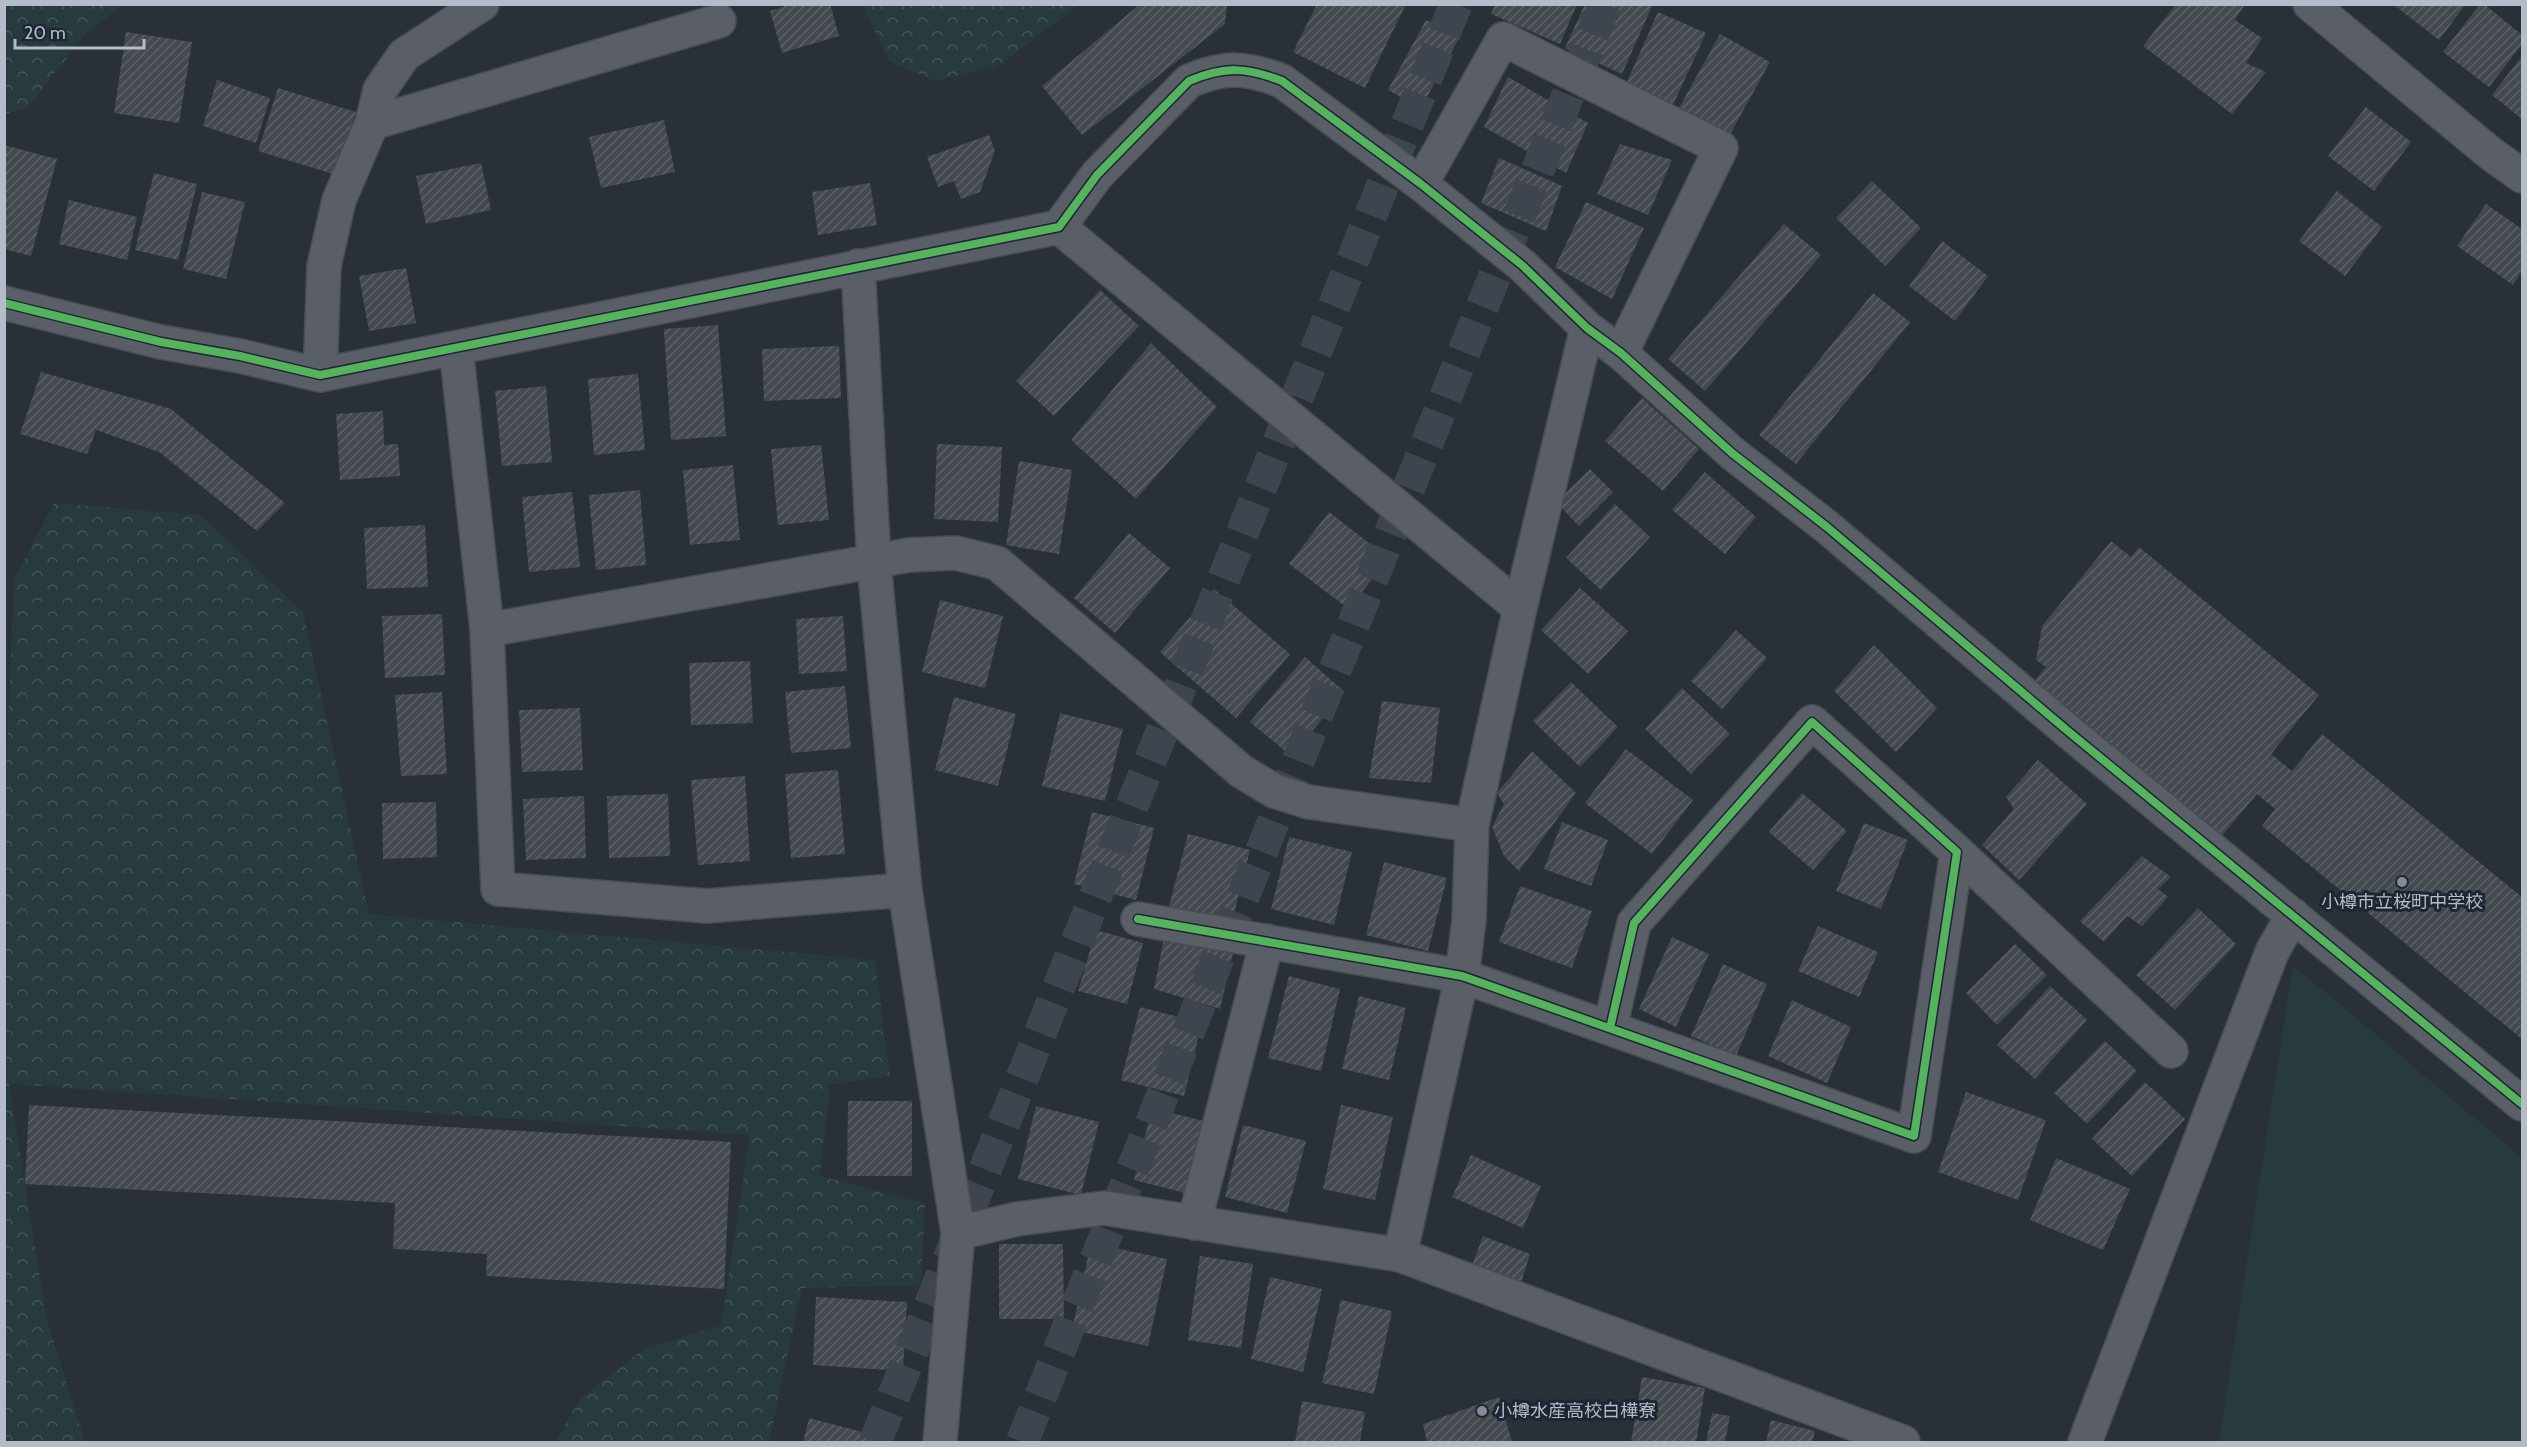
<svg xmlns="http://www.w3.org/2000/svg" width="2527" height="1447" viewBox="0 0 2527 1447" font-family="Cabin,'Noto Sans JP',sans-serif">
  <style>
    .grass { fill: #273a3e }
    .forest { fill: url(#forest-crowns) }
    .building { fill: url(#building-hatch) }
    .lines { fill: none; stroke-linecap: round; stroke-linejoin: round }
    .highway-tunnel { stroke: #3f454e; stroke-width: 33; stroke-dasharray: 33 16; stroke-linecap: butt }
    .minor-casing { stroke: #484c53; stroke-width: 36 }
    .minor { stroke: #5a5e66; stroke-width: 33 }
    .cycleway-casing { stroke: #1d2633; stroke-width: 11 }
    .cycleway { stroke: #56b35d; stroke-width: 8 }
    .poi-dot { fill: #848b96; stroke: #1d2633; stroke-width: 2 }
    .labels { text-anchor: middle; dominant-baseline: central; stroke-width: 6; stroke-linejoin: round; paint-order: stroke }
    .poi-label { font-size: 18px; fill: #b4bcc9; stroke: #1d2633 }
  </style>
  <defs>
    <pattern id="forest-crowns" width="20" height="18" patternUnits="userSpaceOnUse" patternTransform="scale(1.5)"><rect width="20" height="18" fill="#273a3e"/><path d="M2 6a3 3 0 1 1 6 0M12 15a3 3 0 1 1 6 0" fill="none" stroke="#445559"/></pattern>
    <pattern id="building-hatch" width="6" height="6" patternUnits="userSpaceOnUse" patternTransform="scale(1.5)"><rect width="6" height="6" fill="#444950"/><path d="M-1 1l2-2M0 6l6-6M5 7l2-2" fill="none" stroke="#5d6168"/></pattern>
  </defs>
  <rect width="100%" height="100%" fill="#2a3038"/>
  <path class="grass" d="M2293 965 2522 1158V1442H2219Z"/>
  <path class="forest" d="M5 4H122V5L86 34 28 107 5 114Z
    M863 5H1079L997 67 935 81 888 61Z
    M54 503 200 515 303 612 369 914 875 960 890 1076 830 1085 820 1176 925 1203 921 1285 802 1288 769 1442H555L580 1399 644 1349 721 1325 750 1135 9 1084 46 1316 85 1442H5L4 824 14 579Z"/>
  <path class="building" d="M792 4H830L839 36 782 53 770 11Z
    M1140 4H1227L1225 24 1082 135 1042 86Z
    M1317 4H1406L1365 88 1293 52Z
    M1495 4H1577L1560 44 1491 14Z
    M1585 4H1653L1622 74 1565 48Z
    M2176 4H2245L2235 20 2262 38 2246 63 2266 72 2232 114 2143 46Z
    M2393 4H2466L2439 40Z
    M2480 4H2484L2522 35V44L2489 87 2443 52Z
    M1658 12 1706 33 1673 105 1626 84Z
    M1426 20 1459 38 1421 108 1388 90Z
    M126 32 192 42 179 123 114 113Z
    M1720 34 1770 62 1729 136 1679 108Z
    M2522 56V119L2492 95Z
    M1508 77 1588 123 1566 173 1484 127Z
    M217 80 270 98 256 143 203 126Z
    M278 88 356 112 336 175 258 151Z
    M2366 107 2411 142 2374 191 2328 156Z
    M664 120 675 172 601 188 589 137Z
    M989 135 995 151 980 192 961 199 954 181 938 187 927 157Z
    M1620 144 1672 160 1648 215 1597 194Z
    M4 145 57 159 31 256 4 249Z
    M1499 158 1562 186 1546 231 1481 203Z
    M481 163 491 210 426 224 416 176Z
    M154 173 197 184 178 260 135 250Z
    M1872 181 1921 228 1885 266 1836 218Z
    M870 183 877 225 818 235 812 192Z
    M2337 191 2382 227 2345 276 2299 241Z
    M202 192 245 202 226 279 183 269Z
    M69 200 137 217 127 260 59 244Z
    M1586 202 1644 228 1612 299 1555 267Z
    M2486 204 2522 229V271L2513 285 2457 246Z
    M1784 224 1821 255 1705 391 1668 359Z
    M1942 241 1988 276 1955 321 1909 286Z
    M406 268 416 323 369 331 359 276Z
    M1100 290 1139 326 1054 416 1016 381Z
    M1873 293 1910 322 1796 464 1759 435Z
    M718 325 726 436 671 440 664 329Z
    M1151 343 1217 407 1136 499 1071 440Z
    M839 346 841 398 764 401 762 349Z
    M41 372 171 409 285 503 257 531 159 452 96 430 87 454 20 434Z
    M638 374 645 450 594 455 588 379Z
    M546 386 552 462 502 466 495 391Z
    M1642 398 1699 449 1663 491 1605 441Z
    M383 411 384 445 398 444 400 476 340 480 336 414Z
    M937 444 1002 447 998 522 934 519Z
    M821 445 829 520 778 525 771 449Z
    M1019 461 1072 470 1059 554 1006 545Z
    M733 465 740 540 690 545 683 470Z
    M1590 469 1613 492 1579 526 1556 502Z
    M1705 472 1756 517 1725 554 1672 510Z
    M640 490 646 565 596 570 589 495Z
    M572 492 580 567 529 572 522 497Z
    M1615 504 1650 537 1601 590 1566 558Z
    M1329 512 1388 558 1349 609 1289 564Z
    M425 525 428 587 367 589 364 528Z
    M1129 533 1170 568 1115 633 1074 598Z
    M2111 541 2131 557 2139 547 2319 695 2271 754 2292 771 2322 734 2522 897V1039L2262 826 2275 809 2257 794 2220 838 2032 684 2046 667 2036 660 2042 626Z
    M1580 588 1628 631 1588 674 1541 630Z
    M1214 589 1290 654 1236 718 1160 652Z
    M940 600 1003 616 985 688 922 672Z
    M442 614 445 675 385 678 382 616Z
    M843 616 847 671 799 674 796 619Z
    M1736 630 1767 658 1722 709 1691 681Z
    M1874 645 1937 708 1896 752 1834 691Z
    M1305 657 1345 692 1291 756 1250 722Z
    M750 661 753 723 691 725 689 663Z
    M1571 682 1618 727 1580 767 1533 721Z
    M845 686 851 748 791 753 785 692Z
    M1682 688 1730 734 1691 774 1645 729Z
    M442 692 447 774 401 776 395 695Z
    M954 697 1016 714 998 786 935 770Z
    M1382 701 1440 708 1431 783 1369 778Z
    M580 708 583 770 522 772 519 710Z
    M1060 713 1123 729 1105 801 1042 786Z
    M1626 749 1693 800 1652 854 1585 803Z
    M1532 751 1576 793 1519 871 1504 856 1492 827 1504 804 1497 793Z
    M2038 760 2087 804 2019 880 1982 845 2014 809 2006 797Z
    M838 770 845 854 791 858 785 774Z
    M745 776 750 861 698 865 691 780Z
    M1802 793 1847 831 1813 870 1769 832Z
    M668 794 670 856 609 858 607 796Z
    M584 796 586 858 526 860 523 799Z
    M436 802 437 857 383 859 382 803Z
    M1092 812 1154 828 1136 900 1074 884Z
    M1562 822 1608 840 1591 886 1544 869Z
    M1864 823 1908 840 1881 909 1836 891Z
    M1188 834 1250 850 1232 922 1169 906Z
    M1289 837 1352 852 1334 925 1271 909Z
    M2142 856 2171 877 2158 889 2168 897 2142 926 2127 916 2104 942 2080 921Z
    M1384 862 1447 878 1428 951 1366 935Z
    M1520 886 1592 911 1572 968 1499 942Z
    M2198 908 2236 944 2175 1010 2136 975Z
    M1818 926 1878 952 1859 997 1798 971Z
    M1096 930 1143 943 1127 1004 1078 991Z
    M1165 933 1233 953 1220 1009 1154 989Z
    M1672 937 1709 954 1676 1027 1639 1009Z
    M2015 944 2047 975 1997 1025 1966 993Z
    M1723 964 1767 984 1736 1056 1691 1036Z
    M1289 976 1340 989 1321 1071 1268 1058Z
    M2050 986 2087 1020 2035 1079 1997 1045Z
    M1359 996 1406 1008 1389 1080 1342 1069Z
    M1792 1000 1851 1027 1827 1083 1768 1056Z
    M1140 1007 1202 1023 1184 1096 1121 1080Z
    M2105 1041 2137 1071 2087 1124 2054 1093Z
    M2145 1082 2185 1119 2132 1176 2092 1139Z
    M1966 1092 2046 1120 2018 1200 1938 1172Z
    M848 1101H912V1176H847Z
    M29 1105 731 1142 724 1289 486 1276 487 1254 393 1249 395 1203 25 1184Z
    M1341 1105 1393 1117 1375 1200 1323 1189Z
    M1036 1106 1099 1122 1081 1195 1018 1179Z
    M1152 1108 1215 1124 1197 1196 1134 1180Z
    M1243 1125 1306 1141 1287 1213 1225 1197Z
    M1471 1155 1541 1186 1523 1228 1452 1197Z
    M2056 1158 2130 1189 2103 1250 2030 1220Z
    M1483 1236 1530 1254 1521 1283 1472 1265Z
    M1091 1243 1167 1259 1148 1346 1072 1330Z
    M999 1244H1063L1064 1319H999Z
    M1200 1256 1253 1264 1241 1348 1188 1340Z
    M1270 1277 1322 1289 1303 1372 1251 1359Z
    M816 1297 907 1302 903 1371 813 1365Z
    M1341 1300 1392 1311 1374 1394 1322 1383Z
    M1642 1377 1705 1388 1696 1442H1631Z
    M1499 1397 1512 1442H1427L1423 1424Z
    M1302 1401 1365 1412 1360 1442H1295Z
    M1712 1413 1730 1416 1725 1442H1706Z
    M809 1418 881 1437 880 1442H803Z
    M1771 1420 1815 1431 1812 1442H1766Z"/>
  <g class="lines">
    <path class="highway-tunnel" d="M875 1442 1456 4
      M1022 1442 1605 4"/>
    <g class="minor-casing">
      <path id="minor" d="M2310 4 2490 153 2522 176
        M372 123 719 21
        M1421 184 1503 39 1721 148 1621 353
        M1059 227 1520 608
        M858 266 874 563 905 890 958 1233 940 1442
        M4 303 161 342 240 356 320 375 1059 227 1097 175 1189 81C1225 66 1246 67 1282 81L1421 184 1523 266 1587 328 1621 353 1732 453 1827 527 2069 732 2522 1104
        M456 348 487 630 498 889 707 906 905 890
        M320 375 324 266 339 200 372 123 380 90 404 55 482 4
        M487 630 909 555 956 553 997 563 1241 771 1274 791 1309 802 1472 825
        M1957 852 2171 1051
        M1138 919 1462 976 1914 1136 1957 852 1812 722 1634 923 1610 1028
        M1194 1223 1267 941
        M958 1233 1017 1219 1104 1208 1400 1255 1903 1442
        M1400 1255 1462 976 1469 920 1472 825 1520 608 1587 328
        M2085 1442 2272 952 2293 915"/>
    </g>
    <use href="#minor" class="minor"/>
    <g class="cycleway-casing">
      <path id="cycleway" d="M4 303 161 342 240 356 320 375 1059 227 1097 175 1189 81C1225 66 1246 67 1282 81L1421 184 1523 266 1587 328 1621 353 1732 453 1827 527 2069 732 2522 1104
        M1138 919 1462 976 1914 1136 1957 852 1812 722 1634 923 1610 1028"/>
    </g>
    <use href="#cycleway" class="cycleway"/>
  </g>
  <g class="poi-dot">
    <circle cx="2402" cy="882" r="6"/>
    <circle cx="1482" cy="1411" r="6"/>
  </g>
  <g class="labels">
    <g class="poi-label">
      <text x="2402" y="902">小樽市立桜町中学校</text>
      <text x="1494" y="1411" text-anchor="start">小樽水産高校白樺寮</text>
    </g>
  </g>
  <rect width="2527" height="1447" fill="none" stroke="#b4bcc9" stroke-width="12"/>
  <path d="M15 39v9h129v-9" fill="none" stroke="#b4bcc9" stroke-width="3"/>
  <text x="24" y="39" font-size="18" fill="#b4bcc9" stroke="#1d2633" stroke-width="4.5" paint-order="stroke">20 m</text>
</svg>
